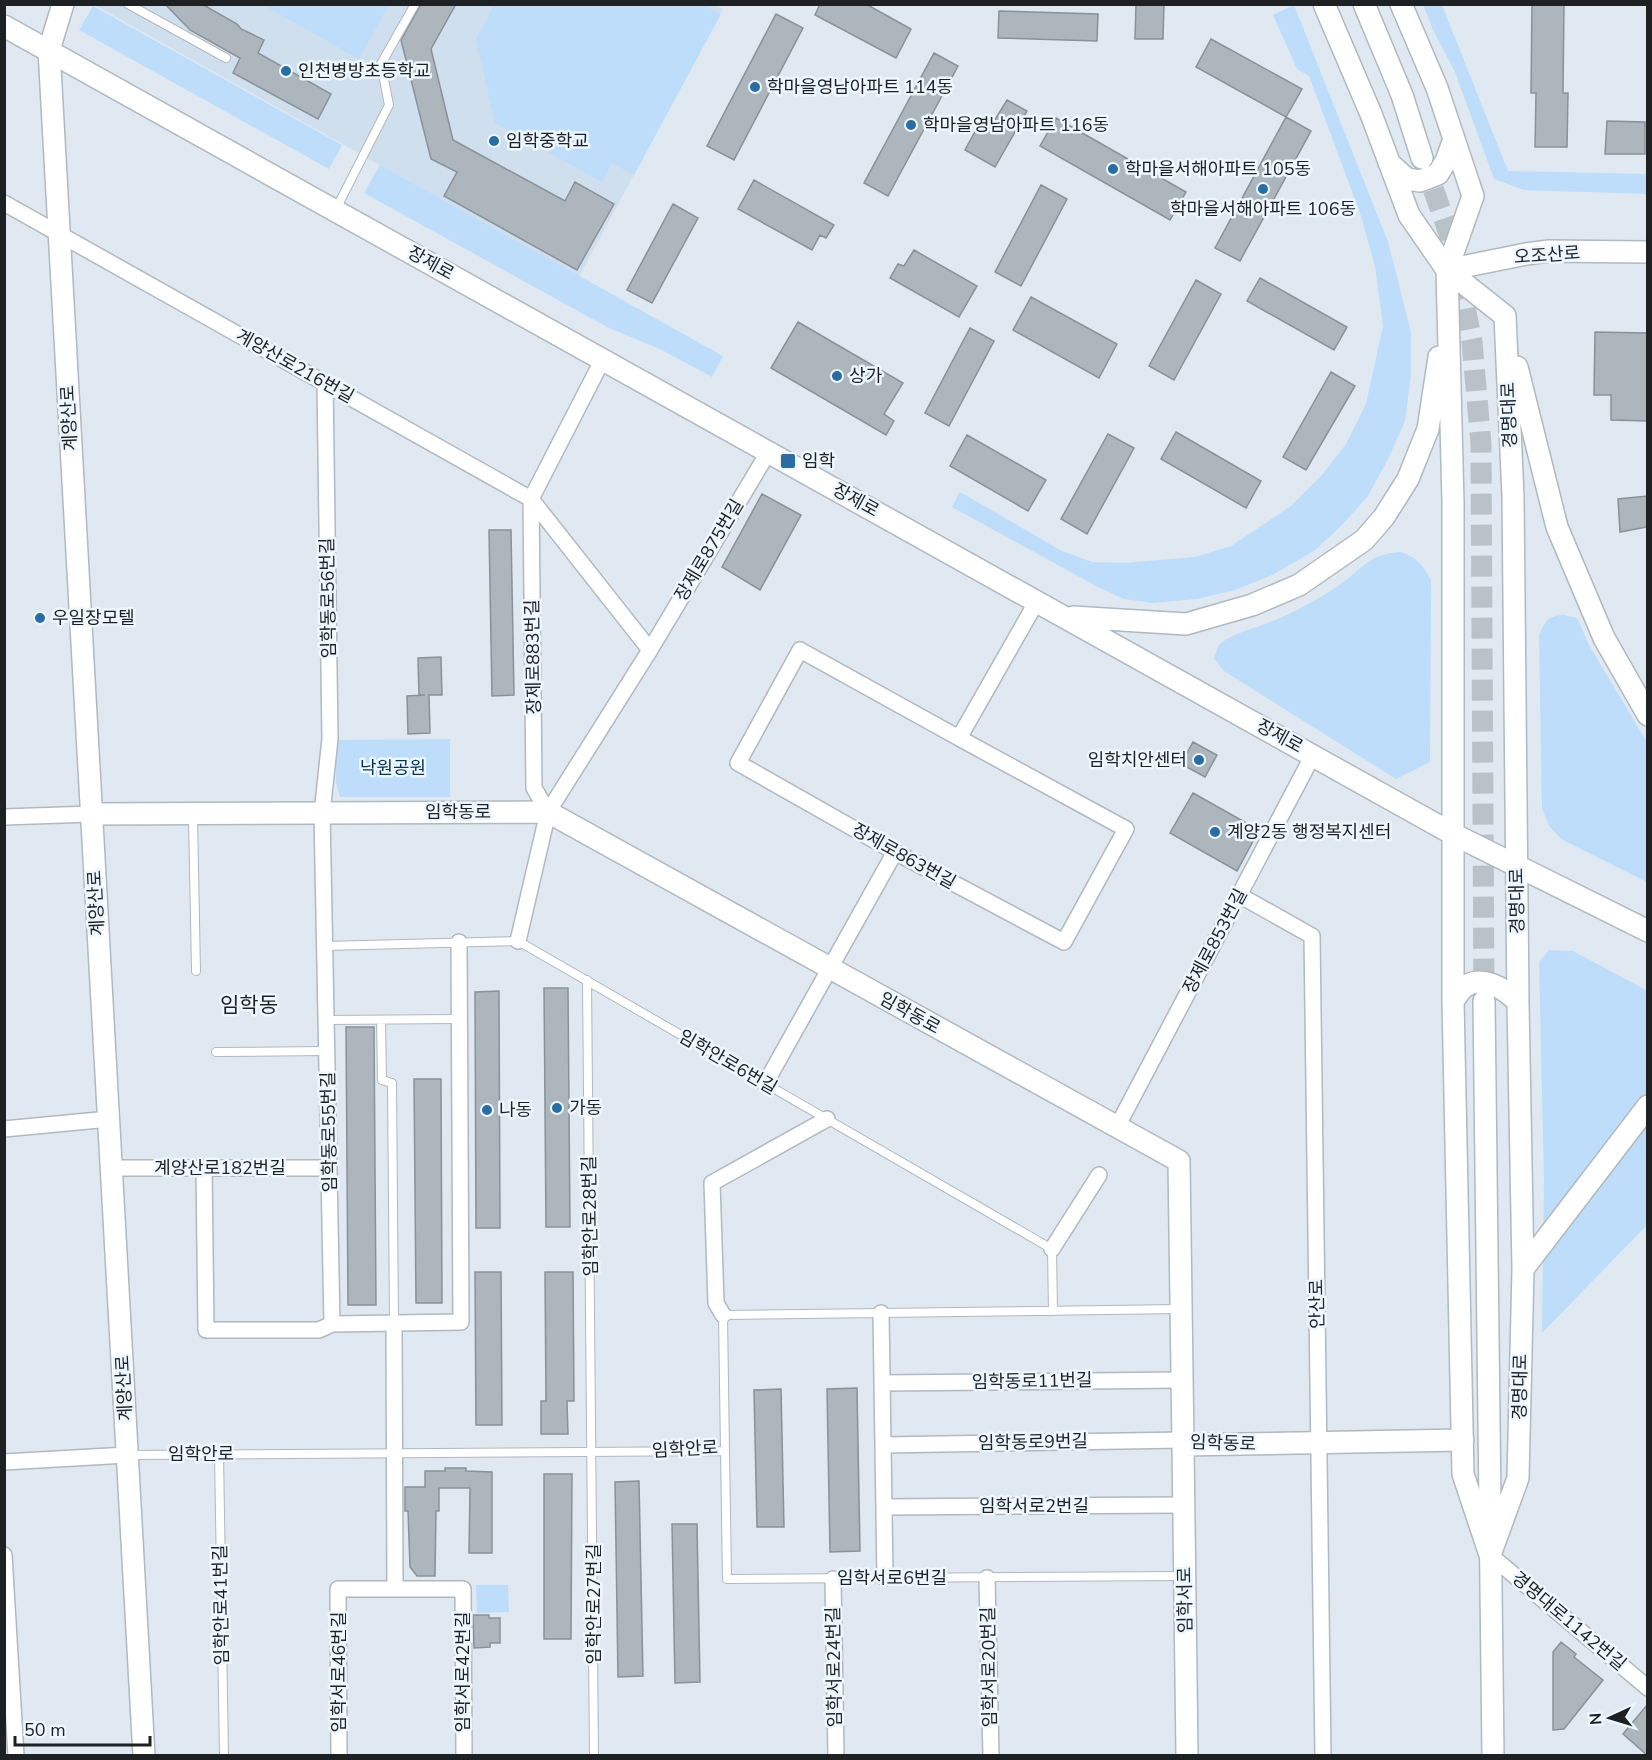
<svg xmlns="http://www.w3.org/2000/svg" width="1652" height="1760" viewBox="0 0 1652 1760" font-family="'Nunito Sans','Noto Sans KR',sans-serif">
  <style>
    .built { fill: #d0dfed }
    .green { fill: #bdddfa }
    .building { fill: #adb5bd; stroke: #899199; stroke-width: 1.5 }
    .lines { fill: none; stroke-linecap: round; stroke-linejoin: round }
    .secondary-tunnel { stroke: #b9c1c9; stroke-width: 21; stroke-dasharray: 21 10; stroke-linecap: butt }
    .lane-casing { stroke: #b0b8c0; stroke-width: 10 }
    .street-casing { stroke: #b0b8c0; stroke-width: 18 }
    .secondary-casing { stroke: #b0b8c0; stroke-width: 24 }
    .lane { stroke: #fff; stroke-width: 8 }
    .street { stroke: #fff; stroke-width: 15 }
    .secondary { stroke: #fff; stroke-width: 21 }
    .poi-dot { fill: #296da2; stroke: #edf7ff; stroke-width: 2 }
    .labels { text-anchor: middle; dominant-baseline: central; stroke-width: 5; stroke-linejoin: round; paint-order: stroke }
    .poi-label { font-size: 18px; fill: #1d2124; stroke: #edf7ff; text-anchor: start }
    .street-label { font-size: 18px; fill: #1d2124; stroke: #edf7ff }
    .park-label { font-size: 18px; fill: #043354; stroke: #edf7ff }
    .quarter-label { font-size: 21px; fill: #1d2124; stroke: #edf7ff }
  </style>
  <rect width="100%" height="100%" fill="#e0e9f2"/>
  <path class="built" d="M93 4H714L723 9 579 277Z"/>
  <path class="green" d="M263 5H389L359 59Z
    M703 5 721 14 634 175 612 163 602 182 495 123 476 39 494 5Z
    M1294 5 1388 242 1411 332V375L1405 421 1388 459 1368 496 1342 525 1314 551 1272 575 1235 590 1197 599 1153 603 1124 599 1096 586 952 507 960 492 1062 551 1092 562 1124 563 1195 557 1231 546 1291 506 1322 475 1346 444 1366 404 1383 326 1375 266 1360 213 1309 76 1297 69 1273 15Z
    M1423 5H1442L1508 171 1647 174V194L1524 190 1494 179 1455 72 1433 30Z
    M93 6 342 145 329 169 79 30Z
    M380 165 723 356 712 377 662 350 607 327 364 193Z
    M1401 552C1416 557 1423 565 1431 580L1430 762 1396 779 1224 671 1214 658C1216 654 1217 648 1219 645 1227 637 1246 630 1257 627 1286 617 1312 603 1338 586 1363 569 1367 554 1401 552Z
    M1564 615 1577 618 1590 647 1647 742V882L1561 839 1549 826 1542 808 1539 635C1546 621 1547 616 1564 615Z
    M450 739V797H340L336 783V740Z
    M1549 950 1573 951 1648 991 1647 1225 1542 1333 1544 1177 1539 962Z
    M476 1585H508L509 1612 477 1613Z"/>
  <path class="building" d="M165 4H202L237 24 241 29 264 40 258 53 331 94 318 119 233 73 240 58 190 30Z
    M421 4H456L431 49 453 140 565 201 575 182 614 204 577 270 444 196 457 172 431 159 401 40Z
    M820 4H866L911 29 896 58 815 15Z
    M1136 4H1164L1163 39H1135Z
    M1532 4H1564L1563 93H1568L1567 147H1535L1536 93H1531Z
    M999 11 1098 14 1097 41 998 38Z
    M776 14 803 28 734 160 707 146Z
    M1211 39 1302 89 1286 117 1196 67Z
    M934 53 958 66 888 196 864 183Z
    M1007 100 1027 111 995 167 965 150 983 117 993 123Z
    M1286 117 1311 131 1240 261 1215 248Z
    M1056 118 1186 192 1170 220 1040 146Z
    M1607 121 1645 122V154H1605Z
    M754 180 834 225 826 238 820 235 812 250 738 209Z
    M1041 185 1067 199 1021 286 995 272Z
    M673 204 698 218 652 303 627 290Z
    M914 250 977 286 959 317 890 278 898 264 904 266Z
    M1260 278 1347 327 1334 350 1247 301Z
    M1196 280 1221 294 1174 380 1149 366Z
    M1031 297 1117 344 1099 378 1013 330Z
    M798 322 903 383 884 414 894 421 886 435 771 368Z
    M970 328 994 341 949 426 925 413Z
    M1595 332 1647 333V421L1611 420V395H1594Z
    M1331 372 1355 386 1306 470 1283 457Z
    M1176 432 1261 481 1246 508 1161 459Z
    M1108 434 1134 448 1087 534 1061 519Z
    M967 435 1046 480 1028 511 950 466Z
    M762 494 801 515 760 590 722 567Z
    M1647 496V527L1620 532 1618 499Z
    M489 530H511L514 695 492 696Z
    M441 657 442 695H429L430 733 408 734 407 696 425 695H419L418 658Z
    M1193 742 1217 755 1205 777 1181 764Z
    M1193 793 1259 830 1237 871 1170 833Z
    M544 988H568L570 1227H546Z
    M499 991 500 1228H476L475 992Z
    M346 1027H374L376 1305H348Z
    M414 1079H441L442 1303H416Z
    M475 1272H501L502 1425H476Z
    M545 1272H573L574 1401H567L568 1434H541V1401H546Z
    M857 1388 860 1551 830 1552 827 1389Z
    M781 1389 784 1527H757L754 1390Z
    M445 1468H466V1471L492 1472V1553H469L470 1488H439V1511H436L435 1576H417L410 1567 408 1511H405V1487H425V1471H445Z
    M544 1474H572L571 1639H544Z
    M639 1481 643 1676 618 1677 615 1482Z
    M672 1524H697L700 1682 675 1683Z
    M473 1615H489V1618H500V1643H490V1647L474 1648Z
    M1561 1642 1576 1654 1574 1657 1603 1680 1564 1729 1553 1730V1652Z
    M1647 1705V1755L1623 1734Z"/>
  <g class="lines">
    <path class="secondary-tunnel" d="M1423 160 1452 242 1472 342 1481 444 1484 1001"/>
    <g class="lane-casing">
      <path id="lane" d="M128 4 226 58
        M336 209 389 105 381 64 415 4
        M193 817 196 971
        M325 946 518 941 1052 1249 1053 1311
        M587 980 594 1756
        M326 1020 459 1019
        M381 1020 382 1080 392 1083 394 1322
        M216 1052 327 1051
        M725 1451 727 1579 1183 1576
        M219 1454 224 1756
        M129 1455 725 1451 723 1315 1180 1309"/>
    </g>
    <g class="street-casing">
      <path id="street" d="M4 203 531 499 650 650
        M959 738 1126 829 1064 942 895 852 738 763 800 650 959 738 1037 601
        M548 812 534 788 531 499 603 359
        M4 817 91 814
        M1239 895 1312 936 1323 1756
        M518 941 548 812 650 650 769 451
        M765 1084 895 852
        M1117 1127 1313 755
        M4 1129 109 1119
        M111 1168H329
        M204 1168 206 1330H319L332 1324 322 813 330 739 325 383
        M1052 1249 1099 1175
        M881 1313 885 1578
        M723 1315 716 1303 712 1183 827 1119
        M394 1322 395 1589
        M332 1324 461 1322 459 942
        M882 1383 1182 1380
        M883 1445 1183 1440
        M4 1462 127 1455
        M884 1507 1184 1505
        M4 1555 16 1756
        M1490 1555 1648 1688
        M987 1578 991 1756
        M833 1579 836 1756
        M339 1756 338 1589H463L464 1756"/>
    </g>
    <g class="secondary-casing">
      <path id="secondary" d="M63 4 49 50 144 1756
        M1324 4 1371 114 1409 215 1447 270 1505 316 1513 497 1518 1003 1523 1269 1518 1478 1490 1555
        M1364 4 1402 95 1422 158
        M1401 4 1437 88 1473 196 1447 270 1453 502V1001L1463 1474 1490 1555
        M4 26 1453 834 1648 931
        M1389 163 1407 179 1420 181 1438 174 1446 161 1454 139
        M1447 270 1526 254 1549 251 1648 252
        M1517 367 1557 527 1604 638 1648 715
        M1073 617 1186 624 1252 605 1299 585 1364 540 1384 517 1408 479 1428 429 1439 357
        M91 814 548 812 1179 1161 1183 1445 1463 1440
        M1453 1001C1456 997 1459 992 1462 989 1479 973 1506 988 1518 1003
        M1484 1001 1493 1756
        M1523 1269 1648 1106
        M1183 1445 1187 1756"/>
    </g>
    <use href="#lane" class="lane"/>
    <use href="#street" class="street"/>
    <use href="#secondary" class="secondary"/>
  </g>
  <g class="poi-dot">
    <circle cx="286" cy="71" r="6"/>
    <circle cx="755" cy="87" r="6"/>
    <circle cx="911" cy="125" r="6"/>
    <circle cx="494" cy="141" r="6"/>
    <circle cx="1113" cy="169" r="6"/>
    <circle cx="1263" cy="189" r="6"/>
    <circle cx="837" cy="376" r="6"/>
    <rect x="780" y="453" width="16" height="16" rx="3"/>
    <circle cx="40" cy="618" r="6"/>
    <circle cx="1199" cy="760" r="6"/>
    <circle cx="1215" cy="832" r="6"/>
    <circle cx="557" cy="1108" r="6"/>
    <circle cx="487" cy="1110" r="6"/>
  </g>
  <g class="labels">
    <g class="poi-label">
      <text x="298" y="71">인천병방초등학교</text>
      <text x="767" y="87">학마을영남아파트 114동</text>
      <text x="923" y="125">학마을영남아파트 116동</text>
      <text x="506" y="141">임학중학교</text>
      <text x="1125" y="169">학마을서해아파트 105동</text>
      <text x="1263" y="209" text-anchor="middle">학마을서해아파트 106동</text>
      <text x="849" y="376">상가</text>
      <text x="802" y="461">임학</text>
      <text x="52" y="618">우일장모텔</text>
      <text x="1187" y="760" text-anchor="end">임학치안센터</text>
      <text x="1227" y="832">계양2동 행정복지센터</text>
      <text x="569" y="1108">가동</text>
      <text x="499" y="1110">나동</text>
    </g>
    <g class="street-label">
      <text transform="translate(1547 255) rotate(-4)">오조산로</text>
      <text transform="translate(431 263) rotate(29)">장제로</text>
      <text transform="translate(295 366) rotate(29)">계양산로216번길</text>
      <text transform="translate(1509 415) rotate(-92)">경명대로</text>
      <text transform="translate(69 418) rotate(-93)">계양산로</text>
      <text transform="translate(856 500) rotate(29)">장제로</text>
      <text transform="translate(709 550) rotate(-59)">장제로875번길</text>
      <text transform="translate(328 598) rotate(-91)">임학동로56번길</text>
      <text transform="translate(533 657) rotate(-91)">장제로883번길</text>
      <text transform="translate(1280 736) rotate(29)">장제로</text>
      <text x="458" y="812">임학동로</text>
      <text transform="translate(904 856) rotate(29)">장제로863번길</text>
      <text transform="translate(1517 901) rotate(-91)">경명대로</text>
      <text transform="translate(96 903) rotate(-93)">계양산로</text>
      <text transform="translate(1215 941) rotate(-62)">장제로853번길</text>
      <text transform="translate(910 1013) rotate(29)">임학동로</text>
      <text transform="translate(728 1062) rotate(30)">임학안로6번길</text>
      <text transform="translate(329 1132) rotate(-91)">임학동로55번길</text>
      <text x="220" y="1168">계양산로182번길</text>
      <text transform="translate(590 1216) rotate(-91)">임학안로28번길</text>
      <text transform="translate(1317 1304) rotate(-91)">안산로</text>
      <text transform="translate(1032 1381) rotate(-1)">임학동로11번길</text>
      <text transform="translate(1520 1387) rotate(-89)">경명대로</text>
      <text transform="translate(124 1388) rotate(-93)">계양산로</text>
      <text transform="translate(1033 1442) rotate(-1)">임학동로9번길</text>
      <text transform="translate(1223 1443) rotate(2)">임학동로</text>
      <text transform="translate(685 1449) rotate(-3)">임학안로</text>
      <text x="201" y="1454">임학안로</text>
      <text x="1034" y="1506">임학서로2번길</text>
      <text x="892" y="1578">임학서로6번길</text>
      <text transform="translate(1185 1600) rotate(-91)">임학서로</text>
      <text transform="translate(594 1604) rotate(-90)">임학안로27번길</text>
      <text transform="translate(221 1605) rotate(-91)">임학안로41번길</text>
      <text transform="translate(1569 1621) rotate(40)">경명대로1142번길</text>
      <text transform="translate(834 1667) rotate(-91)">임학서로24번길</text>
      <text transform="translate(989 1667) rotate(-91)">임학서로20번길</text>
      <text transform="translate(339 1672) rotate(-90)">임학서로46번길</text>
      <text transform="translate(463 1672) rotate(-90)">임학서로42번길</text>
    </g>
    <g class="park-label">
      <text x="393" y="768">낙원공원</text>
    </g>
    <g class="quarter-label">
      <text x="249" y="1005">임학동</text>
    </g>
  </g>
  <rect width="1652" height="1760" fill="none" stroke="#1d2124" stroke-width="12"/>
  <g transform="translate(1610 1718) rotate(266)" stroke="#edf7ff" stroke-width="4.5" paint-order="stroke">
  <path d="M0-4.5L10 22L0 15L-10 22Z" fill="#1d2124"/>
  <text y="-9" font-size="16" font-weight="bold" text-anchor="middle" fill="#1d2124">N</text>
  </g>
  <path d="M15 1736v9h135v-9" fill="none" stroke="#1d2124" stroke-width="3"/>
  <text x="24" y="1736" font-size="18" fill="#1d2124" stroke="#edf7ff" stroke-width="4.5" paint-order="stroke">50 m</text>
</svg>
